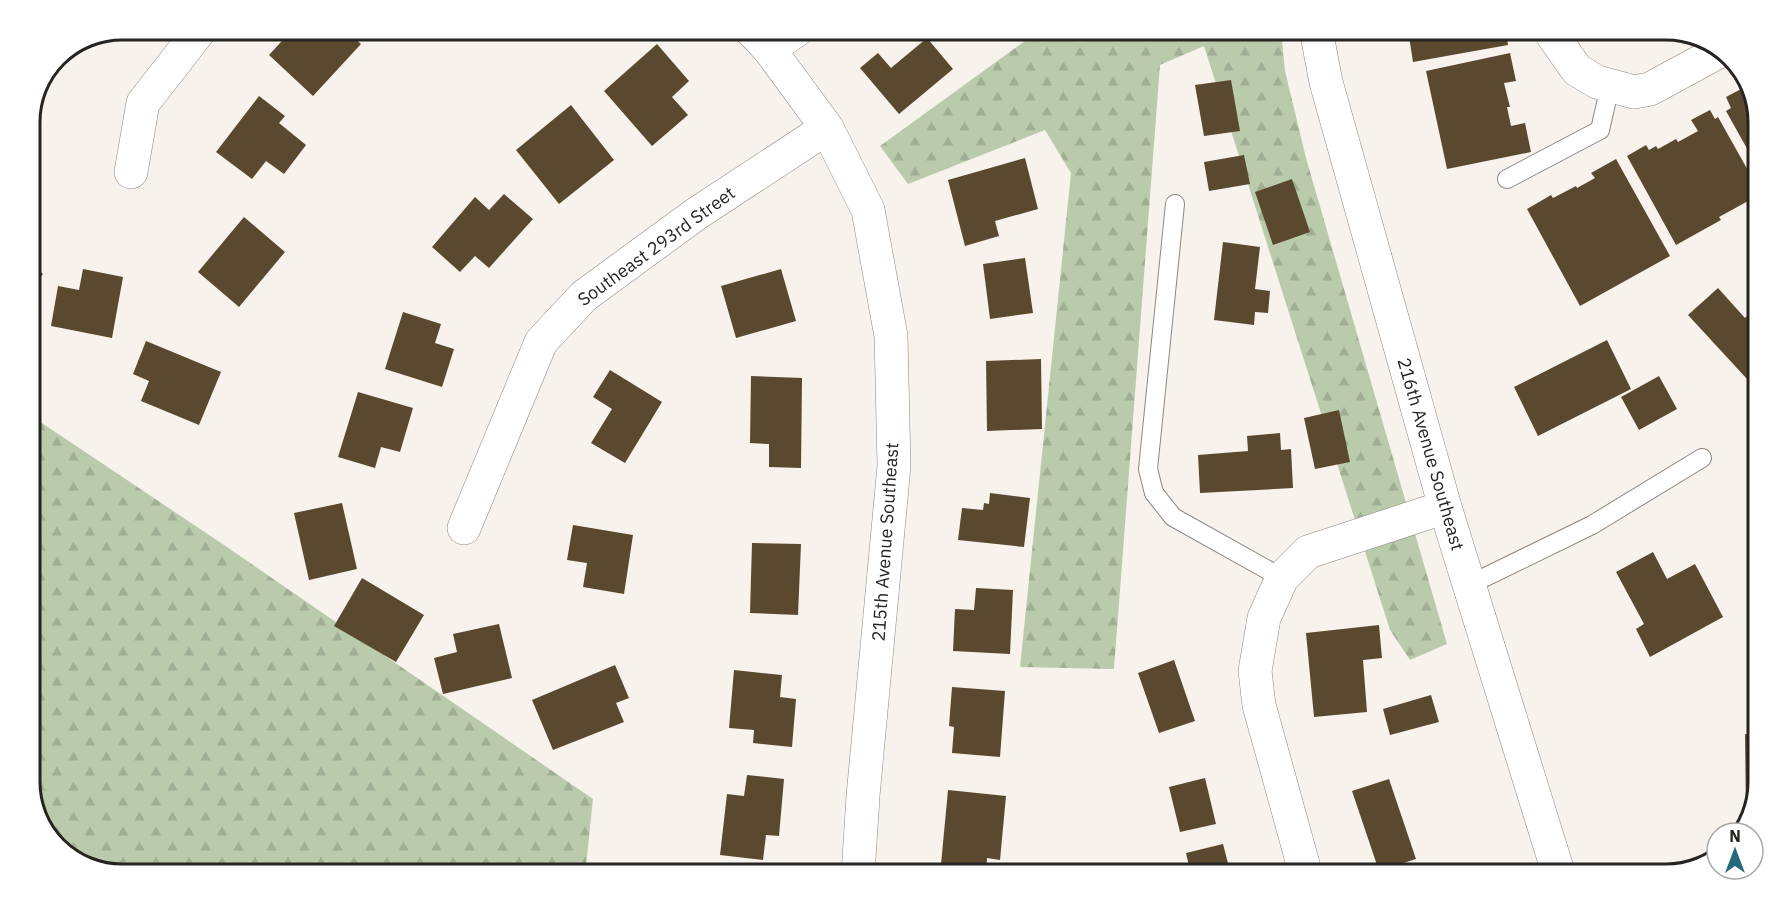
<svg xmlns="http://www.w3.org/2000/svg" width="1789" height="905" viewBox="0 0 1789 905" font-family="'IBM Plex Sans',sans-serif">
  <style>
    .forest { fill: url(#forest-firs) }
    .building { fill: #5b492f }
    .lines { fill: none; stroke-linecap: round; stroke-linejoin: round }
    .service-casing { stroke: #8b8781; stroke-width: 20 }
    .minor-casing { stroke: #8b8781; stroke-width: 34 }
    .tertiary-casing { stroke: #8b8781; stroke-width: 34 }
    .service { stroke: #fff; stroke-width: 18 }
    .minor { stroke: #fff; stroke-width: 33 }
    .tertiary { stroke: #fff; stroke-width: 33 }
    .labels { text-anchor: middle; dominant-baseline: central; stroke-width: 6; stroke-linejoin: round; paint-order: stroke }
    .street-label { font-size: 18px; fill: #252421; stroke: #fff }
    .rim { fill: none; stroke: #252421; stroke-width: 3 }
  </style>
  <defs>
    <pattern id="forest-firs" width="22" height="20" patternUnits="userSpaceOnUse" patternTransform="scale(1.5)"><rect width="22" height="20" fill="#bacbac"/><path d="M5 1l3.5 6h-7zM16 11l3.5 6h-7z" fill="#a0ae94"/></pattern>
  </defs>
  <rect width="100%" height="100%" fill="#f7f2eb"/>
  <path class="forest" d="M1040 30H1281L1285 71 1306 158 1447 644 1410 660 1390 630 1204 46 1160 65 1114 669 1020 667 1071 173 1045 130 908 184 880 146Z
    M30 415 224 545 593 799 585 875H123L82 866 46 834 30 789Z"/>
  <path class="building" d="M292 30H312L316 34 320 30H346L361 44 313 96 269 55Z
    M992 30H1009L1001 38Z
    M1408 30H1506L1508 45 1413 62Z
    M927 38 953 69 899 114 860 68 878 53 891 68Z
    M657 44 689 81 672 97 688 115 652 146 604 91Z
    M1510 53 1516 81 1504 83 1510 107H1507L1511 126 1525 123 1531 152 1447 169 1426 71Z
    M1231 80 1240 131 1204 136 1195 85Z
    M1743 88 1749 99 1752 97 1759 117V170L1726 111 1731 108 1726 97Z
    M259 96 285 116 279 123 306 145 284 174 266 161 252 179 216 152Z
    M571 105 614 160 559 204 516 150Z
    M1710 110 1715 119 1718 117 1759 190V195L1719 217 1721 220 1676 245 1627 156 1646 145 1649 150 1656 146 1658 149 1676 139 1678 142 1698 131 1691 120Z
    M1244 155 1250 184 1209 191 1204 162Z
    M1025 158 1038 209 995 221 999 236 965 246 948 180Z
    M1616 159 1670 256 1580 306 1527 209 1551 195 1553 198 1576 186 1577 188 1595 178 1591 173Z
    M1292 179 1310 232 1273 245 1255 192Z
    M504 194 533 219 489 268 475 256 460 272 432 247 475 197 489 210Z
    M244 217 285 252 239 307 198 272Z
    M1223 242 1260 247 1255 289 1270 291 1268 313 1255 312 1254 325 1214 320Z
    M1025 258 1033 313 990 319 983 264Z
    M30 263 43 274 30 290Z
    M83 269 123 277 112 338 51 326 58 286 79 290Z
    M781 269 796 321 736 338 721 286Z
    M1718 288 1745 318 1754 310 1759 316V392L1688 315Z
    M403 312 441 324 435 343 454 349 442 387 385 369Z
    M1607 340 1631 389 1538 436 1514 387Z
    M146 341 221 372 199 425 141 401 149 381 133 374Z
    M1041 359 1042 429 987 431 986 361Z
    M610 370 662 402 625 463 591 443 612 409 593 397Z
    M751 376 802 378 801 468 769 467V444L750 443Z
    M1659 376 1677 409 1639 430 1621 397Z
    M358 392 413 408 400 452 381 447 375 468 338 457Z
    M1339 410 1350 462 1315 469 1304 418Z
    M1280 433 1281 450 1291 449 1293 488 1200 493 1198 455 1248 451 1247 436Z
    M990 493 1030 498 1024 547 958 540 962 508 983 510 984 503 989 504Z
    M342 503 357 569 309 580 294 513Z
    M573 525 633 535 624 594 583 587 587 563 567 560Z
    M752 543 801 544 798 615 750 613Z
    M1653 552 1667 579 1695 564 1723 617 1650 657 1636 629 1644 624 1616 572Z
    M362 578 424 615 396 662 334 626Z
    M976 588 1013 590 1010 654 953 651 955 609 974 610Z
    M499 624 512 678 443 694 434 658 457 652 453 634Z
    M1379 625 1382 658 1363 660 1367 712 1314 717 1306 633Z
    M1174 660 1195 721 1159 733 1138 673Z
    M615 665 629 698 616 703 624 722 553 750 532 700Z
    M734 670 782 675 780 697 796 699 792 747 753 743 754 730 729 728Z
    M952 687 1005 691 1000 757 952 753 954 727 949 726Z
    M1431 695 1439 722 1390 735 1383 709Z
    M1745 734H1759V782L1751 815H1746Z
    M747 775 784 779 779 836 766 835 763 860 720 855 727 794 744 796Z
    M1205 778 1216 824 1180 832 1169 787Z
    M1389 779 1416 859 1379 871 1352 791Z
    M948 790 1006 796 1000 860 987 858 986 875H940Z
    M1223 844 1231 875H1191L1186 853Z"/>
  <g class="lines">
    <g class="service-casing">
      <path id="service" d="M1507 179 1600 130 1610 86
        M1175 204 1148 469 1154 493 1173 517 1282 578
        M1469 585 1592 525 1702 458"/>
    </g>
    <g class="minor-casing">
      <path id="minor" d="M751 30 769 49 827 128 868 210 891 336 894 466 863 796 858 875
        M1552 30 1553 36 1577 70 1597 82 1634 92 1650 89 1720 51
        M769 49 797 30
        M131 172 143 103 200 30
        M464 528 541 342 584 296 696 214 827 128
        M1306 875 1259 705 1255 671 1264 618 1282 578 1308 552 1445 507"/>
    </g>
    <g class="tertiary-casing">
      <path id="tertiary" d="M1316 30 1326 82 1445 507 1559 875"/>
    </g>
    <use href="#service" class="service"/>
    <use href="#minor" class="minor"/>
    <use href="#tertiary" class="tertiary"/>
  </g>
  <g class="labels">
    <g class="street-label">
      <text transform="translate(656 246) rotate(-36)">Southeast 293rd Street</text>
      <text transform="translate(1431 454) rotate(74)">216th Avenue Southeast</text>
      <text transform="translate(885 542) rotate(-86)">215th Avenue Southeast</text>
    </g>
  </g>
  <path d="M0 0H1789V905H0ZM122 40H1666A82 82 0 0 1 1748 122V782A82 82 0 0 1 1666 864H122A82 82 0 0 1 40 782V122A82 82 0 0 1 122 40Z" fill="#fff" fill-rule="evenodd"/>
  <path class="rim" d="M122 40H1666A82 82 0 0 1 1748 122V782A82 82 0 0 1 1666 864H122A82 82 0 0 1 40 782V122A82 82 0 0 1 122 40Z"/>
  <g transform="translate(1735 851)"><circle r="28" fill="#ffffff" stroke="#a8a7a6" stroke-width="1.5"/>
  <path d="M0-4.5L10 22L0 15L-10 22Z" fill="#256a7a"/>
  <text y="-9" font-size="16" font-weight="bold" text-anchor="middle" fill="#252421">N</text>
  </g>
</svg>
